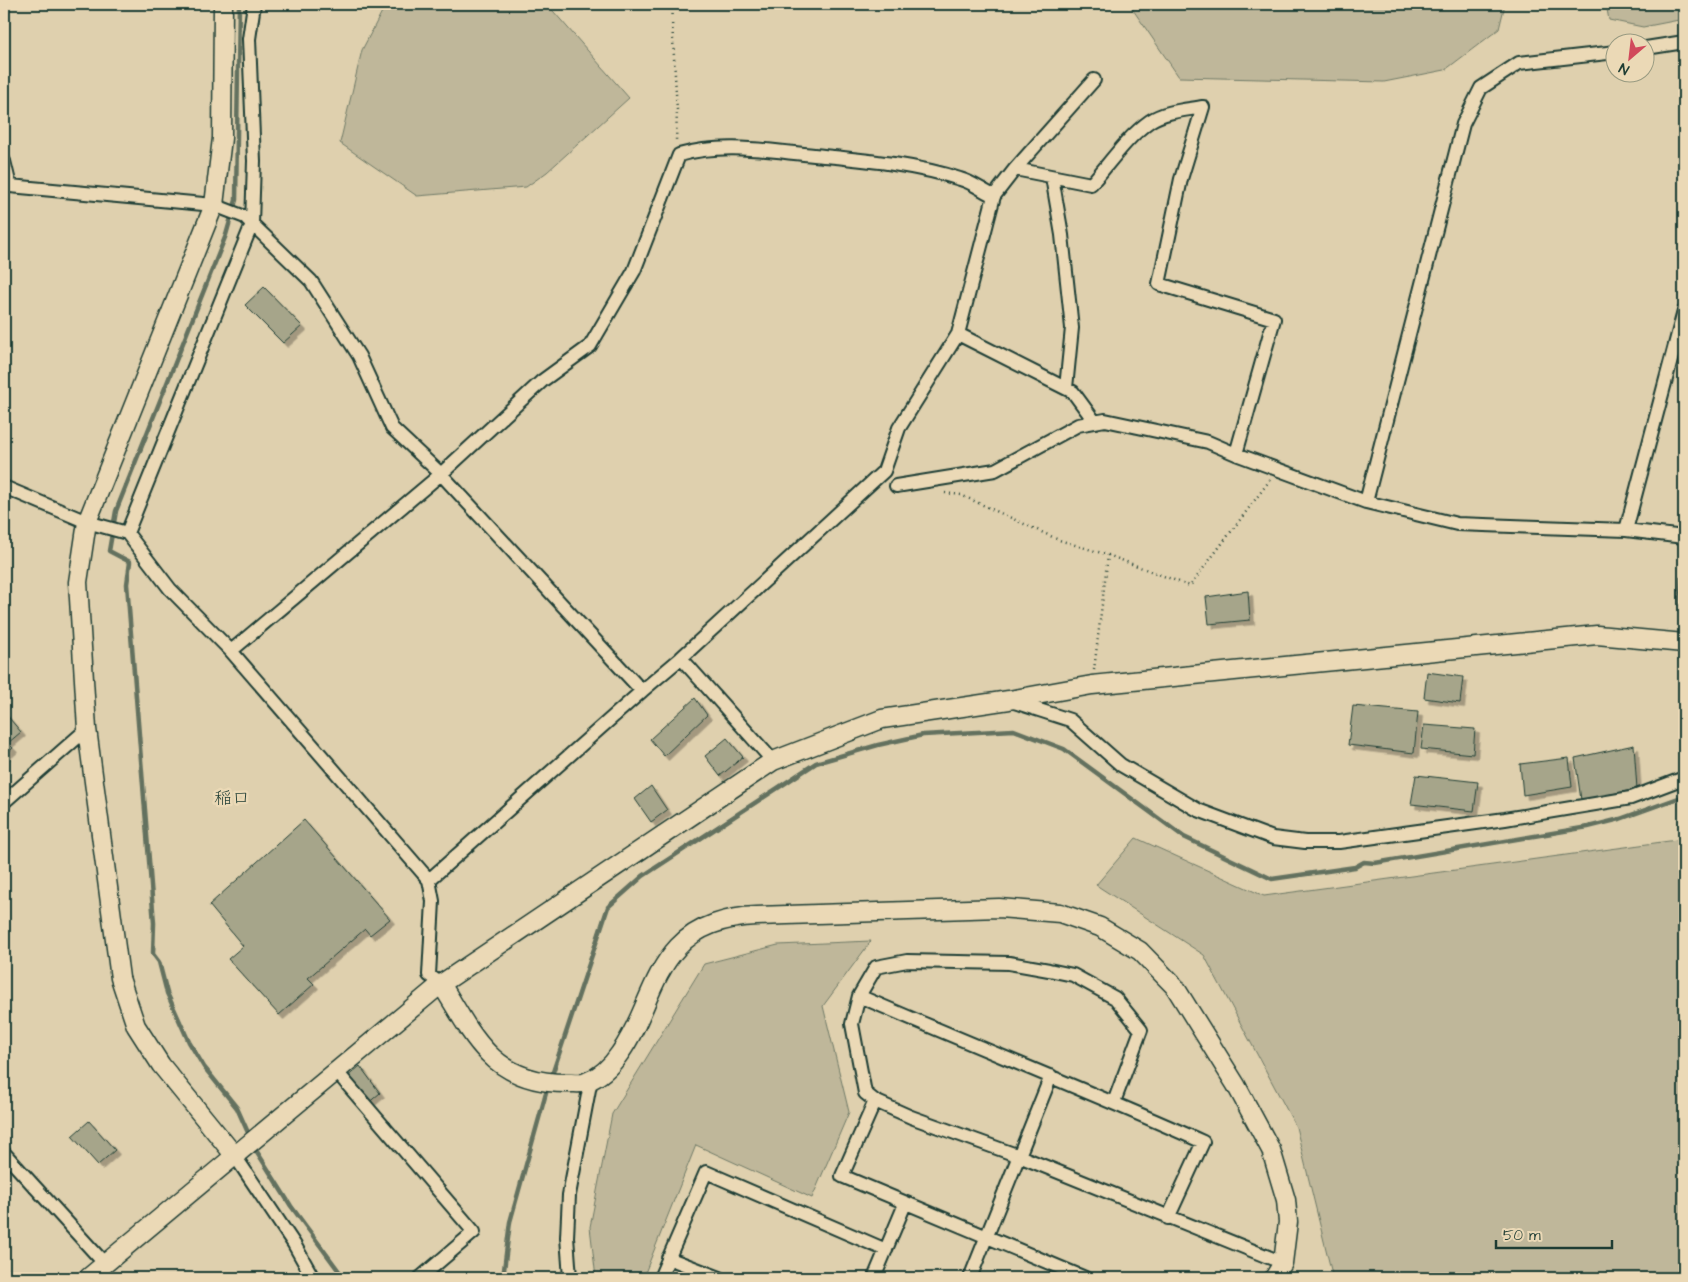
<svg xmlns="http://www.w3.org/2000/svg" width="1688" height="1282" viewBox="0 0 1688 1282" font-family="'Architects Daughter','Klee One',sans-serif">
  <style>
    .green { fill: #bfb79a; stroke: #6f7a67 }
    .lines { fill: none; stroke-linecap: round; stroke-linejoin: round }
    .stream { stroke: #63715f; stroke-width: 4.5 }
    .building { fill: #a6a58a; stroke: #1f3d34; filter: url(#shadow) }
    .street-casing { stroke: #1f3d34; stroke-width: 16 }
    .secondary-casing { stroke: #1f3d34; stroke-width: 21 }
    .path { stroke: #1f3d34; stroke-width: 2.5; stroke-dasharray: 1 4; stroke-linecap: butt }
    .street { stroke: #ebd9b6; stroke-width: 12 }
    .secondary { stroke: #ebd9b6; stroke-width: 18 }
    .labels { text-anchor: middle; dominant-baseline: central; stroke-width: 5; stroke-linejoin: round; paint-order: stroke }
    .quarter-label { font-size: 18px; fill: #1f3d34; stroke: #ebd9b6 }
  </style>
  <defs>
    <filter id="shadow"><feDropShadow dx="4.5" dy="4.5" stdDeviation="0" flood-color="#0004"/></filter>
  </defs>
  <rect width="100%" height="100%" fill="#dfd0ae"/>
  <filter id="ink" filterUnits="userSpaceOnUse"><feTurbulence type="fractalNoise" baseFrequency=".02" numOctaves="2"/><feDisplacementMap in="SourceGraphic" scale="10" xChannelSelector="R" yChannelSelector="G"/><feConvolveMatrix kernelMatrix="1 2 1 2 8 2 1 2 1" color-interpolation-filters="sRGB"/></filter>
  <g filter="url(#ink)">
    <path class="green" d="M386 4H547L629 98 547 172 526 187 417 196 340 143 362 50Z
      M1129 4H1505L1499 29 1445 70 1384 82 1179 77Z
      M1606 4H1684V19L1643 27 1609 20Z
      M1136 838 1264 896 1684 839V1278H1343L1332 1274 1296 1127 1204 955 1096 885Z
      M871 941 823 1006 849 1112 812 1198 696 1145 643 1278H596L590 1227 612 1114 704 964 778 945Z"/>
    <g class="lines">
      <path class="stream" d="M239 4 236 200 226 235 116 511 109 551 130 562 127 584 154 923 153 954 159 962 167 993 189 1042 204 1067 237 1108 250 1137
        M551 1078 608 907 643 876 816 763 878 745 923 735 1014 730 1064 749 1184 837 1272 879 1355 867 1364 862 1375 863 1588 827 1620 819 1684 796
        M254 1147 291 1206 344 1278
        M503 1278 510 1222 548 1086"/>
    </g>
    <path class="building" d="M264 287 302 326 283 343 245 305Z
      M1680 577H1684V605L1679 604Z
      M1248 591 1250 620 1209 624 1206 597Z
      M1427 672 1463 677 1460 703 1424 698Z
      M695 698 707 715 664 756 650 739Z
      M1353 706 1418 712 1414 753 1348 745Z
      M4 712 21 732 8 743 13 748 4 756Z
      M1424 725 1475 729 1473 754 1421 749Z
      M727 738 743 757 720 776 705 756Z
      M1634 745 1637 789 1581 800 1575 758Z
      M1569 758 1572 787 1523 795 1520 764Z
      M1416 775 1478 782 1474 811 1411 804Z
      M651 786 667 810 651 822 635 799Z
      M304 820 390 919 370 935 365 929 308 978 314 984 279 1015 228 959 243 946 209 905Z
      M360 1066 380 1093 366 1105 346 1078Z
      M89 1121 115 1150 98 1165 72 1136Z"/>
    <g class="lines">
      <g class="street-casing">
        <path id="street" d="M1646 48 1684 42
          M4 161 10 186 214 205 245 217 311 281 359 356 392 428 441 474 642 691
          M1015 169 1094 80
          M1052 177 1062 235 1072 328 1066 388
          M958 334 1073 392 1095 422
          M896 486 995 470 1078 425 1105 420 1208 442 1236 454 1366 502 1457 524 1626 530 1684 537
          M4 487 87 522 127 533 170 589 231 651 429 880 433 901 429 975 441 984
          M1366 502 1463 124 1481 88 1519 63 1616 52
          M1626 530 1684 311
          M127 533 252 224 254 161 249 39 254 4
          M231 651 441 474 542 381 590 346 634 271 679 155C723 142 769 151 814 155 863 160 914 164 960 179 972 182 983 191 994 196
          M681 658 773 761
          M1011 701 1070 720 1121 765 1198 810 1273 838 1305 842H1339L1505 819 1631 798 1684 778
          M4 802 87 729
          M429 880 642 691 681 658 884 471 899 428 958 334 994 196 1015 169 1091 184C1109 164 1127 137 1150 121 1165 111 1186 110 1203 107L1181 179 1159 284 1274 319 1236 454
          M859 996C974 1046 1089 1091 1203 1142L1168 1218
          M336 1071 474 1232 420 1278
          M875 1101 842 1176 1085 1278
          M1114 1102 1141 1030 1115 998 1073 975 1049 970 1009 963 907 961 876 967 859 996 852 1024 865 1093 875 1101 911 1117 1019 1156 1283 1263
          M4 1153 105 1264
          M235 1156 294 1244 313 1278
          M668 1258 720 1278
          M570 1278 567 1237 569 1195 591 1079
          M660 1278 706 1172 886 1250
          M874 1278 905 1204
          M970 1278 1051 1076"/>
      </g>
      <g class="secondary-casing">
        <path id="secondary" d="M223 4 222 138 214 205 87 522 78 582 87 729 120 978 136 1026 161 1065 235 1156
          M441 984C456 1007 469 1034 488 1053 510 1076 540 1084 571 1083 576 1083 582 1084 586 1082 600 1077 612 1065 620 1053 644 1020 650 977 678 947 698 925 729 917 757 916L999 908 1060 913 1100 927 1140 951 1175 987 1236 1085 1271 1150 1286 1200 1288 1222 1283 1263 1274 1278
          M88 1278 441 984 773 761 882 719 1009 700 1092 685 1597 635 1684 643"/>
      </g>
      <path class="path" d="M671 4 677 110 676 142
        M945 493 961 495 1059 540 1108 555 1190 586 1270 480
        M1094 670 1108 555"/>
      <use href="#street" class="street"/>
      <use href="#secondary" class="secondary"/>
    </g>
  </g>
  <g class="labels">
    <g class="quarter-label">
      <text x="232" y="798">稲口</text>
    </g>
  </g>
  <rect width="1688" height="1282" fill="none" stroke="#ebd9b6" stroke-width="20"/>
  <rect x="10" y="10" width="1668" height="1262" fill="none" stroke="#1f3d34" stroke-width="2" filter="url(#ink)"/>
  <g transform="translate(1630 58) rotate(208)"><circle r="24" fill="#ebd9b6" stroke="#999b82"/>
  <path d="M0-4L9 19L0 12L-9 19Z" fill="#d1495b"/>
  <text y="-8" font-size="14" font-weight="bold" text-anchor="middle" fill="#1f3d34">N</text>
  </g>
  <path d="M1496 1240v8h116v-8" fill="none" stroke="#1f3d34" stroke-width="2.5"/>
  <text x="1503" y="1240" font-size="15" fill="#1f3d34" stroke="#ebd9b6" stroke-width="4" paint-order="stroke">50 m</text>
</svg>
